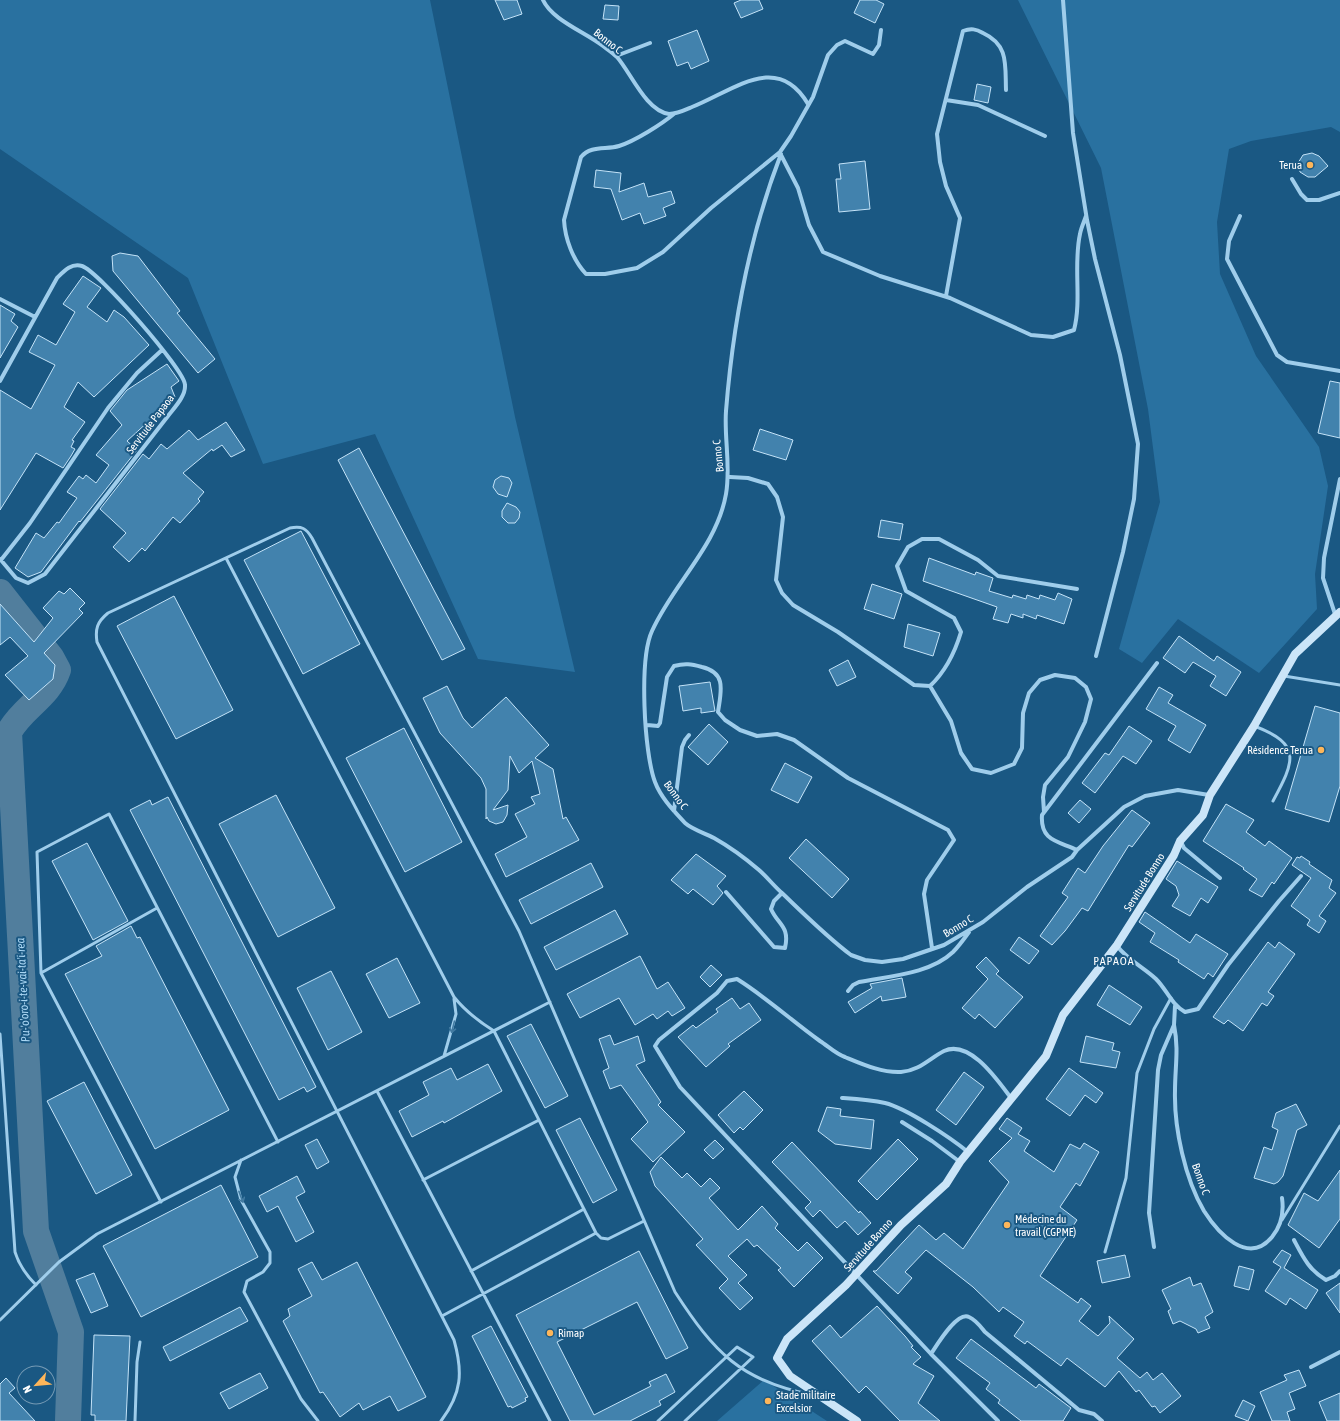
<svg xmlns="http://www.w3.org/2000/svg" width="1340" height="1421" viewBox="0 0 1340 1421" font-family="'Asap Condensed',sans-serif">
  <style>
    .green { fill: #2971a0 }
    .lines { fill: none; stroke-linecap: round; stroke-linejoin: round }
    .river { stroke: #517e9d; stroke-width: 26 }
    .building { fill: #4282ad; stroke: #c4e3f8 }
    .lane { stroke: #9fcdeb; stroke-width: 3 }
    .street { stroke: #9fcdeb; stroke-width: 4 }
    .secondary { stroke: #cbe5f8; stroke-width: 8 }
    .oneway { stroke: #427ba2 }
    .poi-dot { fill: #feb65a; stroke: #1a5883; stroke-width: 1.5 }
    .labels { text-anchor: middle; dominant-baseline: central; stroke-width: 4; stroke-linejoin: round; paint-order: stroke }
    .street-label { font-size: 11px; fill: #fff; stroke: #1a5883 }
    .poi-label { font-size: 11px; fill: #fff; stroke: #1a5883; text-anchor: start }
    .neighbourhood-label { font-size: 12px; letter-spacing: 1px; fill: #fff; stroke: #1a5883 }
    .water-label { font-size: 12px; font-style: italic; fill: #aad6f3; stroke: #1a5883 }
  </style>
  <rect width="100%" height="100%" fill="#1a5883"/>
  <path class="green" d="M0 0H430L515 417 575 672 478 659 375 434 263 464 188 278 0 149Z
    M1018 0H1340V132L1331 127 1251 141 1229 149 1217 222 1220 274 1256 356 1319 447 1328 486 1315 574 1317 609 1259 673 1178 619 1142 663 1119 649 1160 502 1148 409 1101 168Z
    M764 1380 827 1421H717Z"/>
  <g class="lines">
    <path class="river" d="M0 592 51 657 58 670C49 697 22 708 9 732L36 1231 71 1332 68 1421"/>
  </g>
  <path class="building" d="M495 0H517L522 14 504 20Z
    M741 0H759L763 9 741 18 734 3Z
    M860 0H876L884 4 875 23 854 13Z
    M605 5 619 6 618 20 603 19Z
    M697 30 709 61 691 69 688 62 677 66 668 41Z
    M977 84 991 87 988 103 974 100Z
    M1312 153 1319 156 1328 166 1315 177H1308L1300 172 1298 163 1303 155Z
    M865 161 870 209 839 212 836 179H841L839 164Z
    M596 170 621 173 619 192 644 183 648 197 671 191 675 203 663 208 666 216 644 224 640 213 622 220 611 189 594 187Z
    M120 253 138 256 180 311 177 313 215 359 198 373 113 271 112 256Z
    M83 276 101 288 87 307 107 322 114 310 124 317 149 345 94 397 78 382 64 407 85 422 72 440 74 441 71 447 75 449 71 456 63 468 36 453 0 510V390L31 409 55 365 29 352 38 335 56 345 75 312 63 304Z
    M0 305 15 314 11 321 18 327 0 358Z
    M167 364 179 381 171 387 175 397 163 412 161 410 127 441 137 450 80 522 79 521 41 572 28 577 15 568 36 533 44 538 57 522 59 523 77 498 67 492 79 476 83 479 86 475 96 483 109 465 96 455 122 425 110 411 127 390Z
    M1330 381 1340 383V438L1318 433Z
    M226 422 245 450 231 457 222 445 213 451 212 449 183 473 204 492 198 499 200 501 180 523 173 517 145 551 142 548 129 562 113 547 126 533 100 509 143 454 149 459 161 444 167 449 189 430 198 440Z
    M760 429 793 440 786 460 753 450Z
    M359 448 465 649 442 660 338 460Z
    M501 476 509 478 512 483 507 497 498 494 493 487 495 480Z
    M507 503 516 507 520 512 519 518 515 523H508L502 517V511Z
    M881 520 903 524 900 540 878 537Z
    M301 531 360 644 303 674 244 560Z
    M929 558 975 575 976 572 993 578 989 591 1012 598 1013 595 1026 599 1027 595 1039 599 1040 595 1055 600 1058 593 1072 599 1064 624 1037 615 1036 619 1023 614V618L1011 614 1008 623 993 619 997 607 923 581Z
    M872 584 902 594 894 619 864 609Z
    M70 588 85 603 79 609 83 613 44 653 55 665 53 679 29 700 5 675 28 656 10 637 0 645V604L34 642 53 618 43 608 59 591 64 594Z
    M174 596 233 710 176 739 117 626Z
    M908 624 940 633 933 656 904 647Z
    M1179 636 1214 661 1217 656 1241 672 1226 696 1210 686 1216 676 1193 662 1185 673 1163 658Z
    M848 660 856 677 837 686 829 670Z
    M710 682 715 711 701 713V708L683 711 679 686Z
    M447 686 463 718 472 728 506 697 549 745 535 758 553 769 563 819 566 817 579 840 506 877 495 854 527 837 515 814 535 804 531 797 540 794 532 761 519 773 510 756 508 790 493 810 508 805 507 815 503 822 496 824 489 821 487 817 486 819V789L481 778 440 733 423 698Z
    M1159 687 1173 695 1168 703 1206 725 1190 753 1168 740 1176 726 1146 709Z
    M1315 706 1340 713V786L1329 822 1285 809Z
    M709 724 728 742 708 765 688 747Z
    M1129 726 1152 741 1136 764 1123 756 1095 793 1082 783 1105 753 1109 755Z
    M404 728 462 842 405 872 346 758Z
    M785 763 812 777 798 803 771 790Z
    M276 795 335 908 278 937 219 824Z
    M168 797 316 1087 307 1092 304 1087 279 1100 130 810 150 800 152 805Z
    M1080 800 1091 809 1079 823 1068 813Z
    M1226 804 1254 820 1246 832 1265 846 1269 841 1292 858 1274 884 1272 882 1262 897 1249 890 1257 879 1243 869 1244 868 1203 841Z
    M1132 810 1150 823 1132 847 1129 845 1088 911 1082 908 1065 931 1052 945 1040 936 1068 897 1062 893 1078 868 1085 873 1103 846Z
    M806 839 849 879 832 898 789 858Z
    M87 843 128 921 93 940 52 861Z
    M696 854 726 876 717 886 723 893 713 905 693 889 688 894 671 880Z
    M1301 856 1310 862 1309 864 1332 880 1329 888 1336 893 1319 916 1326 921 1319 933 1307 925 1310 920 1291 906 1311 878 1292 865 1297 857 1300 858Z
    M1177 861 1218 887 1208 903 1201 898 1190 916 1172 906 1179 895 1176 886 1166 879Z
    M591 863 603 887 531 924 519 900Z
    M615 910 628 934 556 970 544 947Z
    M1145 912 1190 943 1196 934 1228 954 1213 977 1208 973 1204 979 1178 962 1179 960 1150 942 1155 933 1139 922Z
    M131 926 137 938 140 937 229 1110 155 1149 65 974 102 956 96 946Z
    M1019 937 1039 951 1029 964 1010 950Z
    M1268 942 1275 948 1279 942 1295 954 1268 992 1274 996 1267 1006 1262 1003 1243 1031 1228 1020 1224 1024 1213 1017Z
    M640 956 657 989 668 982 685 1008 672 1016 668 1011 657 1019 653 1014 635 1025 619 998 580 1018 567 994Z
    M986 957 999 971 996 974 1023 997 995 1028 979 1014 975 1019 962 1008 988 979 976 967Z
    M397 958 420 1003 389 1018 366 974Z
    M711 965 722 975 710 987 700 977Z
    M331 971 362 1032 328 1050 297 988Z
    M902 978 906 997 882 1001 881 996 855 1013 848 1002 872 988 870 984Z
    M1109 985 1142 1007 1130 1025 1097 1005Z
    M732 998 740 1009 749 1003 761 1020 728 1044 730 1046 706 1067 678 1037 693 1025 696 1028 718 1012 716 1009Z
    M531 1024 568 1096 545 1108 507 1036Z
    M610 1035 614 1045 638 1036 645 1061 636 1065 661 1102 658 1105 685 1132 653 1162 631 1139 648 1122 621 1085 610 1089 603 1071 609 1068 599 1039Z
    M1086 1036 1114 1043 1112 1050 1120 1052 1116 1068 1080 1062Z
    M488 1064 502 1091 444 1123 443 1121 412 1137 399 1111 429 1095 423 1082 451 1068 457 1080Z
    M1069 1068 1103 1093 1096 1103 1085 1095 1070 1116 1046 1099Z
    M964 1072 984 1087 956 1125 936 1110Z
    M84 1082 132 1175 96 1194 47 1101Z
    M744 1091 763 1110 743 1130 740 1127 734 1133 718 1115Z
    M1296 1104 1307 1125 1297 1130 1283 1176 1278 1182 1274 1184 1254 1178 1264 1147 1272 1150 1278 1130 1272 1127 1276 1113Z
    M827 1107 841 1109 840 1116 874 1120 871 1149 835 1144 818 1131Z
    M580 1118 617 1190 593 1203 556 1130Z
    M1007 1118 1022 1128 1018 1134 1030 1141 1024 1151 1054 1172 1070 1144 1080 1149 1084 1143 1099 1152 1080 1186 1076 1183 1060 1207 1077 1220 1040 1276 1078 1303 1081 1298 1091 1306 1079 1321 1098 1336 1110 1323 1109 1316 1134 1339 1117 1358 1140 1378 1147 1372 1153 1380 1162 1373 1181 1396 1160 1413 1155 1406 1152 1407 1139 1390 1136 1392 1119 1371 1105 1387 1067 1358 1061 1366 1027 1341 1025 1344 1014 1336 1024 1322 1003 1307 999 1312 973 1287 926 1250 905 1272 912 1278 898 1294 873 1271H876L919 1225 936 1240 944 1233 963 1249 1009 1182 989 1161 1012 1138 999 1129Z
    M317 1139 329 1162 317 1169 305 1145Z
    M898 1139 918 1159 877 1200 858 1181Z
    M715 1140 724 1149 713 1159 704 1150Z
    M792 1142 859 1213 860 1211 871 1223 858 1235 845 1221 837 1228 820 1210 813 1217 805 1208 811 1202 772 1162Z
    M661 1157 682 1178 687 1173 701 1187 710 1178 720 1188 709 1198 738 1230 762 1206 778 1224 775 1228 798 1251 807 1242 823 1258 794 1287 778 1270 781 1268 757 1245 754 1247 747 1239 728 1256 747 1275 738 1283 753 1298 740 1310 719 1288 728 1279 696 1245 703 1239 655 1186 650 1172Z
    M1340 1170V1219L1319 1248 1288 1225 1304 1193 1318 1201Z
    M297 1176 305 1192 296 1197 314 1232 296 1242 278 1206 267 1212 259 1196Z
    M221 1185 258 1257 141 1317 103 1246Z
    M1282 1250 1291 1255 1284 1268 1318 1290 1306 1309 1290 1298 1286 1305 1265 1291 1281 1267 1273 1262Z
    M639 1251 688 1348 666 1359 637 1302 557 1342 594 1415 651 1386 649 1382 666 1374 675 1392 659 1401 661 1405 630 1421H570L516 1315Z
    M1125 1255 1130 1277 1102 1283 1097 1261Z
    M312 1262 322 1280 357 1262 426 1397 398 1411 390 1396 363 1410 359 1403 340 1417 323 1392 320 1393 283 1321 290 1316 288 1309 312 1296 298 1269Z
    M1239 1266 1254 1270 1249 1290 1234 1286Z
    M94 1273 108 1306 91 1313 76 1280Z
    M1190 1277 1193 1286 1201 1283 1213 1312 1205 1317 1210 1328 1198 1333 1196 1329 1180 1321 1173 1324 1168 1311 1171 1309 1162 1290Z
    M1340 1283V1313L1326 1293Z
    M877 1306 905 1336 913 1346 911 1347 921 1357 913 1364 934 1376 918 1403 940 1421H900L866 1386 859 1393 812 1341 830 1325 841 1338Z
    M240 1307 248 1321 170 1361 163 1347Z
    M491 1326 528 1397 525 1398 526 1401 512 1408 511 1406 508 1407 472 1336Z
    M94 1335 130 1336 126 1421H95V1415H91Z
    M971 1339 1036 1388 1039 1384 1071 1408 1063 1421H1021L998 1403 1000 1400 986 1389 990 1383 956 1358Z
    M1299 1370 1306 1386 1289 1393 1295 1409 1287 1412 1290 1421H1272L1260 1392 1287 1380 1284 1375Z
    M260 1373 268 1388 229 1409 220 1393Z
    M6 1378 15 1388 9 1393 35 1421H0V1384Z
    M1340 1393V1421H1327L1319 1402Z
    M1243 1400 1255 1406 1248 1421 1235 1416Z"/>
  <g class="lines">
    <path class="lane" d="M226 558 454 997C466 1012 478 1021 494 1031L596 1233 601 1238 608 1239 644 1221
      M1284 676 1340 685
      M1254 726C1303 744 1294 762 1273 801
      M157 908 41 973 161 1202
      M41 973 37 852 109 814 278 1142
      M0 1034 15 1252C19 1265 26 1275 36 1285
      M444 1056 456 1014 454 999
      M377 1091 550 1421
      M241 1160 235 1177 241 1200 270 1252V1263L263 1272 247 1281 244 1292 301 1399 318 1421
      M423 1180 539 1120
      M1282 1220 1340 1126
      M1105 1252 1126 1178 1137 1073 1154 1029 1171 998
      M471 1271 584 1209
      M442 1316 596 1233
      M0 1320 59 1262 97 1234 550 1002
      M135 1421 137 1362 140 1342
      M441 1421C462 1393 463 1372 454 1340L97 642C95 629 97 622 108 613L290 528C302 526 306 528 312 538L519 931 675 1292C714 1352 740 1381 813 1395
      M658 1421 737 1347 753 1357 685 1421"/>
    <path class="street" d="M543 0C552 20 585 32 603 46 607 49 613 53 617 57 631 73 646 111 669 114 677 114 685 110 692 107 733 91 777 51 808 104
      M1063 0 1073 133 1087 220 1095 259 1120 355 1138 444 1134 499 1123 552 1096 656
      M616 56 650 43
      M946 100 978 105 1045 136
      M675 113C662 124 635 141 619 146 606 150 591 145 581 157L564 220C565 239 573 260 586 274H605L637 268 663 252 711 208 780 152 791 136 813 97 828 55 837 45 845 41 873 54 879 45 881 30
      M780 153 798 188 809 225 823 252 880 276 950 298 1031 335 1053 337 1074 330C1082 299 1073 265 1080 234 1081 228 1084 222 1086 216
      M781 154C749 237 733 323 726 411 724 439 731 466 726 494 717 546 673 584 652 631 639 659 644 753 655 782 661 798 674 811 685 823 693 830 705 833 714 838 730 847 745 858 759 870 767 877 774 886 782 893 804 914 827 937 851 955L865 960 882 962 903 959 944 945 983 922 1027 887 1072 857 1077 850 1124 807 1145 796 1178 790 1209 795
      M1292 179 1301 194 1307 200H1319L1340 193
      M1240 216 1229 241 1227 259 1277 355 1287 362 1340 371
      M946 296 960 218 946 186 940 162 937 134 963 31C971 28 976 29 983 33 1009 45 1005 65 1006 90
      M0 299 35 317
      M0 381 57 278C64 271 71 263 82 266 98 271 185 370 185 385 186 396 174 408 168 416L45 574 28 583 16 578 0 559
      M730 477 748 478 768 484 777 497 783 517 776 580 782 593 793 605 838 632 914 685 930 686C946 671 955 652 961 632L954 618 906 591 897 566 908 547 922 539H939L978 560 998 576 1077 589
      M1 560 30 523 108 408 137 373 162 350
      M1336 617 1323 578 1324 558 1340 479
      M930 686 951 721 961 753 972 769 991 773 1014 764 1022 748 1023 713 1029 693 1040 680 1055 675 1075 678 1086 687 1091 699 1085 722 1068 757 1045 785 1043 797 1044 812
      M647 725 658 726 660 723 667 677 674 666C685 663 691 664 702 667 727 673 721 691 718 712L725 720 740 730 757 736 777 734 794 740 848 778 948 830 954 840 927 880 924 894 932 948
      M674 811 682 747 685 740 689 735
      M1181 842 1184 848 1220 878
      M1077 850C1058 841 1040 841 1042 815L1157 663
      M726 892 774 947 785 948C790 926 778 925 771 909L774 901 782 893
      M1117 946C1128 960 1143 967 1156 979 1167 990 1171 1004 1185 1012L1198 1009 1228 965 1279 901 1301 876
      M848 991 853 985 859 982C889 976 930 974 953 952 959 946 964 939 969 932
      M1174 1025C1179 1050 1175 1066 1175 1091 1174 1128 1185 1179 1204 1211 1218 1233 1248 1266 1272 1237 1281 1226 1284 1212 1282 1198
      M842 1098C856 1099 871 1100 885 1103 906 1108 951 1138 968 1152
      M902 1122 932 1141 960 1162
      M1294 1240C1303 1257 1309 1270 1326 1280L1335 1276 1340 1271
      M1154 1247 1149 1213 1158 1070 1161 1055 1174 1025 1175 1006
      M931 1354 680 1087 655 1046 659 1040 717 993 727 981 737 979C766 997 792 1021 820 1041 828 1046 836 1054 845 1057 862 1064 882 1073 901 1072 919 1071 930 1058 944 1051 970 1039 998 1081 1011 1098
      M1311 1367 1340 1352
      M998 1421 931 1354C937 1345 957 1311 969 1317 976 1320 981 1327 985 1332L1079 1410 1094 1414 1102 1421"/>
    <path class="secondary" d="M857 1421 790 1376 777 1358 787 1339 846 1285 901 1225 946 1184 960 1162 1046 1056 1063 1015 1117 945 1174 855 1180 841 1203 815 1210 795 1254 726 1295 654 1340 612"/>
  </g>
  <defs><path id="oneway-shaft" d="M-6 0H5M1.5-3L5.5 0L1.5 3" fill="none" stroke-width="1.6" stroke-linecap="round" stroke-linejoin="round"/></defs>
  <g class="oneway">
    <use href="#oneway-shaft" transform="translate(453 1027) rotate(104)"/>
    <use href="#oneway-shaft" transform="translate(241 1197) rotate(70)"/>
  </g>
  <g class="poi-dot">
    <circle cx="1310" cy="165" r="4"/>
    <circle cx="1321" cy="750" r="4"/>
    <circle cx="1007" cy="1225" r="4"/>
    <circle cx="550" cy="1333" r="4"/>
    <circle cx="768" cy="1401" r="4"/>
  </g>
  <g class="labels">
    <g class="street-label">
      <text transform="translate(608 41) rotate(38)">Bonno C</text>
      <text transform="translate(150 424) rotate(-53)">Servitude Papaoa</text>
      <text transform="translate(718 456) rotate(-96)">Bonno C</text>
      <text transform="translate(676 795) rotate(54)">Bonno C</text>
      <text transform="translate(1144 882) rotate(-58)">Servitude Bonno</text>
      <text transform="translate(958 926) rotate(-31)">Bonno C</text>
      <text transform="translate(1201 1179) rotate(70)">Bonno C</text>
      <text transform="translate(868 1245) rotate(-48)">Servitude Bonno</text>
    </g>
    <g class="poi-label">
      <text x="1302" y="165" text-anchor="end">Terua</text>
      <text x="1313" y="750" text-anchor="end">Résidence Terua</text>
      <text x="1015" y="1219">Médecine du<tspan x="1015" dy="13">travail (CGPME)</tspan></text>
      <text x="558" y="1333">Rimap</text>
      <text x="776" y="1395">Stade militaire<tspan x="776" dy="13">Excelsior</tspan></text>
    </g>
    <g class="neighbourhood-label">
      <text x="1114" y="961">PAPAOA</text>
    </g>
    <g class="water-label">
      <text transform="translate(23 990) rotate(-93)">Pu-'o'oro-i-te-vai-ta'i-rea</text>
    </g>
  </g>
  <g transform="translate(36 1385) rotate(243)"><circle r="19" fill="#1a5883" stroke="#769bb5"/>
  <path d="M0-3L7 15L0 10L-7 15Z" fill="#feb65a"/>
  <text y="-6" font-size="11" font-weight="bold" text-anchor="middle" fill="#ffffff">N</text>
  </g>
</svg>
